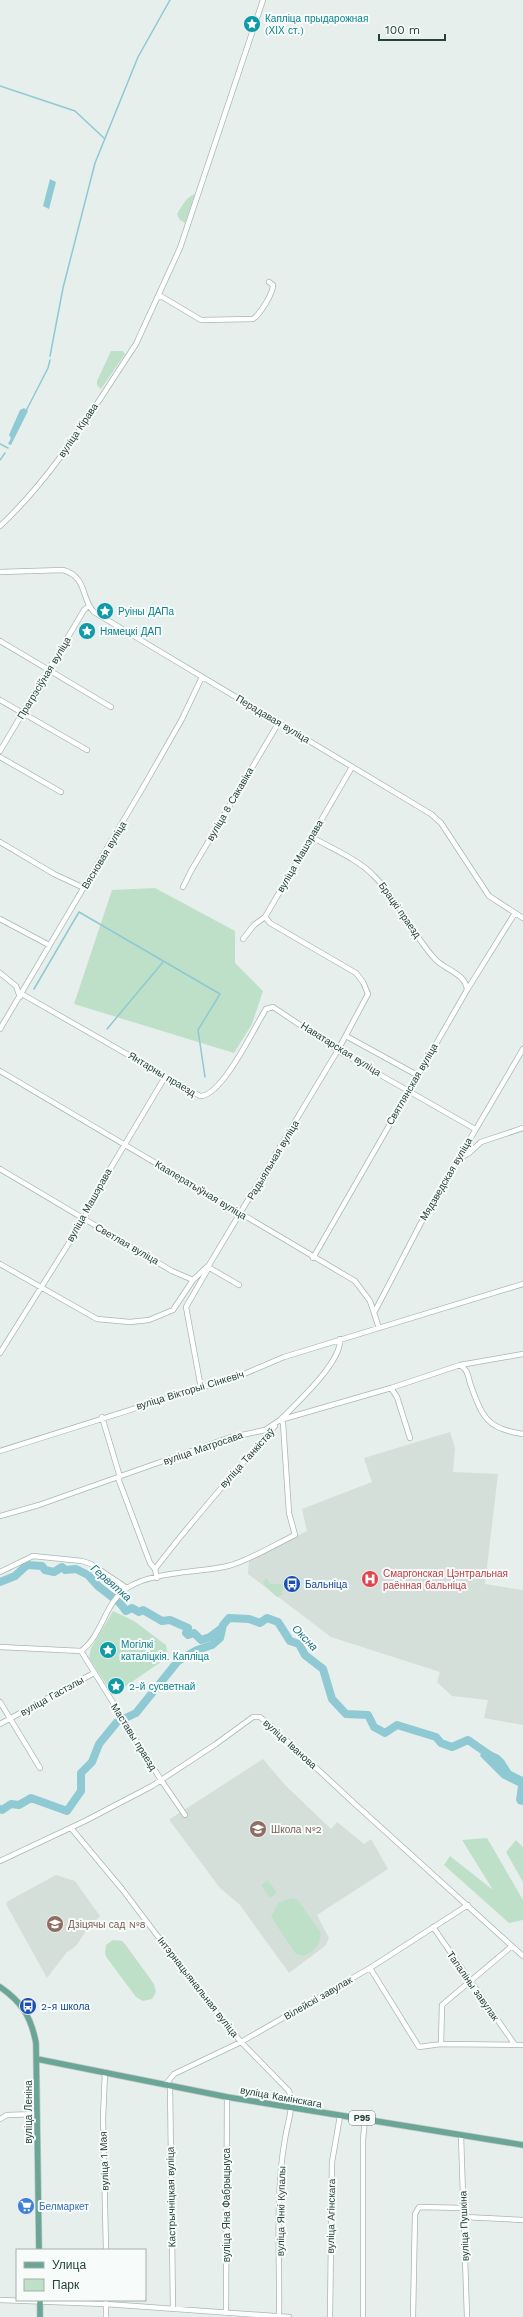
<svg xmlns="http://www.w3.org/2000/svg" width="523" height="2317" viewBox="0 0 523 2317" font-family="'Work Sans',sans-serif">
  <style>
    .built { fill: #d4dfda }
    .green { fill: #bfe0c8 }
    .water { fill: #8ec9d4 }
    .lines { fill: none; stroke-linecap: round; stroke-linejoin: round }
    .stream { stroke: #8ec9d4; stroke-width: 1.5 }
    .river { stroke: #8ec9d4; stroke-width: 8 }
    .minor-casing { stroke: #a8b8b2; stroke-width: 6 }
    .major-casing { stroke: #c2cac8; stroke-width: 7 }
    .minor { stroke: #fff; stroke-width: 4.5 }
    .major { stroke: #6aa596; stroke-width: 5.5 }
    .labels { text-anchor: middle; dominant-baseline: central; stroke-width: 4; stroke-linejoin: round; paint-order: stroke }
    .shield { fill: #f7fbf9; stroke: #637a73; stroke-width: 1 }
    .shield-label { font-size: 9px; font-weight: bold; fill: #24423a }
    .culture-label { font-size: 10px; fill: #0d838f; stroke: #f7fbf9; text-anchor: start }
    .street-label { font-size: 10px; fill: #24423a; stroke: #f7fbf9 }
    .health-label { font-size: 10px; fill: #be3a42; stroke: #f7fbf9; text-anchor: start }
    .transit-label { font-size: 10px; fill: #164399; stroke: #f7fbf9; text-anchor: start }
    .education-label { font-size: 10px; fill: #785e54; stroke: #f7fbf9; text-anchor: start }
    .shop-label { font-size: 10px; fill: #366cbe; stroke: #f7fbf9; text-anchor: start }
    .water-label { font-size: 11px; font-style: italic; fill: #1c6f80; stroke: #f7fbf9 }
  </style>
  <rect width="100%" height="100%" fill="#e6efeb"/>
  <path class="built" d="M450 1432 455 1448 453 1472 498 1474 485 1584 523 1590V1725L484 1718 488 1700 452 1696 437 1682 440 1672 331 1637 248 1574 249 1559 307 1531 302 1509 372 1482 364 1458Z
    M263 1759 285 1785 331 1829 337 1822 364 1844 371 1839 388 1869 317 1915 329 1938 325 1946 289 1973 240 1905 220 1888 170 1821V1819Z
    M56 1875 75 1881 100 1916 86 1931 76 1946 67 1952 47 1978 6 1904 8 1901Z"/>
  <path class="green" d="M195 194 185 223 180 220 177 214C182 206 186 197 195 194Z
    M111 351H123L125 354 101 389 97 385V381Z
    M155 888 235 931V963L263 991 252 1024 234 1053 74 1004 112 890Z
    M267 1578 270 1584H284L282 1595 277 1597 264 1585 263 1581Z
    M113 1611 134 1621 166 1645 168 1657 113 1695 89 1658 91 1648Z
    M487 1838 523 1900V1920L509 1923 444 1865 450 1856 493 1890 462 1840Z
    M516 1840 523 1847V1882L506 1852Z
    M268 1880 277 1893 270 1898 261 1885Z
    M291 1898 298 1900 321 1933C320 1946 315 1950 304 1956L296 1954 271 1917 278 1903Z
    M113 1940 122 1941 125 1944 154 1984 156 1992 152 1999 143 2001 136 1997 107 1958 105 1954 106 1945Z"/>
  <path class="water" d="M50 179 56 182 49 209 43 206Z
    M24 408 28 411 11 445 8 444 11 438 9 435 20 410Z
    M483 1748 499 1755 504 1760 511 1771 523 1777V1805L518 1804 516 1800 518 1786 502 1778 480 1756Z"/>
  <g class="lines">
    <path class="stream" d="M0 86 75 111 105 139
      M50 356 63 288 95 163 138 57 170 0
      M26 411 48 368 50 360
      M0 444 8 448
      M0 460 5 453
      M34 989 79 912 220 994 198 1030 205 1077
      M107 1029 163 962"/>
    <path class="river" d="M0 1582 15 1576 27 1565 42 1566 45 1570 54 1572 62 1567 65 1570 76 1569 88 1575 98 1586 120 1603 126 1611 132 1608 139 1612 143 1610 162 1621 170 1620 188 1628 186 1633 188 1635 194 1633 201 1640 210 1637 222 1628
      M0 1809 2 1810 11 1804 19 1805 31 1798 67 1811 81 1791V1773L92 1762 99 1744 117 1722 136 1713 178 1661 197 1650 212 1645 220 1638 223 1625 229 1618 249 1619 260 1623 267 1618 278 1622 290 1641 299 1644 305 1655 323 1669 332 1699 346 1714 368 1715 374 1727 385 1733 397 1725 436 1737 441 1743 452 1747 468 1740 491 1756"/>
    <g class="minor-casing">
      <path id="minor" d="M159 295 201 320 253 319C260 314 273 294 273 285L269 282
        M0 526C56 474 94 407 136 344L180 248 263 0
        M0 572 63 570C88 577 81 600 94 612L431 814 441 823 489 896 523 918
        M0 641 111 707
        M0 700 87 750
        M0 751 84 610 89 606
        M0 757 61 792
        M312 837C332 849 358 859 374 876 399 900 412 935 436 960 446 970 466 974 467 990
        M0 842 54 874 84 888
        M183 887 191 871 279 722
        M0 919 49 945
        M243 939 254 925 265 917 352 767
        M0 973 16 986 20 997
        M22 994 200 1096C222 1097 255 1026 266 1009L273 1007 342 1053 475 1129
        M0 1029 145 784 182 719 202 677
        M346 1036 417 1075
        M0 1071 355 1281 370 1301 379 1328
        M459 1159 469 1153 481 1142 523 1128
        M0 1169 172 1271 193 1280
        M313 1258 467 990 515 913
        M0 1264 97 1319 130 1322 149 1320 173 1310 193 1280 209 1265 338 1050 368 994 363 982 356 973 270 923 265 917
        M208 1267 239 1285
        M375 1311 423 1219 523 1049
        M0 1353 84 1219 103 1181 165 1077
        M460 1365C467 1369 468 1375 470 1383 482 1416 486 1429 523 1434
        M201 1388 186 1307 208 1269
        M391 1388 397 1397 410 1438
        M102 1417 120 1477
        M280 1420C296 1404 342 1362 340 1339
        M0 1451 244 1374 284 1357 523 1284
        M118 1478 150 1563 155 1569
        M0 1516 39 1505 228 1438 265 1430 280 1420 391 1388 460 1365 523 1354
        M0 1572 33 1556 82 1561 91 1564 127 1588
        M157 1578 155 1569C193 1519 234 1473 275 1426
        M0 1647 81 1651C103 1635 104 1603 127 1588 153 1571 198 1573 228 1566 248 1561 276 1544 295 1535L289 1513 283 1423 280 1420
        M81 1651 161 1780 185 1815
        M0 1702 40 1768
        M0 1724 94 1673
        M71 1828 122 1889 200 1992 241 2042 289 2091C295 2105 287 2124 285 2139 275 2193 280 2261 279 2316
        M0 1861 85 1821 152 1786 216 1744 253 1717H260L270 1725 355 1804 523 1956
        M433 1927 515 2045
        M370 1968 419 2047 441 2044 523 2045
        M441 2044 442 2005 512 1946
        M105 2072 103 2118 106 2250
        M166 2084 174 2074 241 2042 370 1968 468 1905
        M170 2085 173 2309
        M0 2119 7 2115 37 2114
        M461 2136 467 2317
        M464 2217 523 2220
        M0 2300 106 2304 289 2317
        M226 2313 227 2097
        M106 2317V2300
        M330 2317 332 2162 340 2116
        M363 2317V2140L365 2119
        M413 2317 415 2214 419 2207 464 2208"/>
    </g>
    <g class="major-casing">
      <path id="major" d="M0 1987C22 2002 31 2017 36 2043L39 2250
        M37 2059 227 2097 523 2145
        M40 2300V2317"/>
    </g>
    <use href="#minor" class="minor"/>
    <use href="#major" class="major"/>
  </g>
  <defs>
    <g id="sight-disc" transform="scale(0.9)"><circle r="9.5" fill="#0f9aa8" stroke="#f7fbf9"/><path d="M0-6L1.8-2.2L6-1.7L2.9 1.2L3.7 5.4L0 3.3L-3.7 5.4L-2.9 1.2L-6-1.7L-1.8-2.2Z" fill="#fff"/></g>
    <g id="hospital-disc" transform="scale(0.9)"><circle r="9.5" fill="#e0444e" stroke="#f7fbf9"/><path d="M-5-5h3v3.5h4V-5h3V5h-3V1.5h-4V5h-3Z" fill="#fff"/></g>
    <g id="bus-disc" transform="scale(0.9)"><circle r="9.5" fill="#1a4fb4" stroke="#f7fbf9"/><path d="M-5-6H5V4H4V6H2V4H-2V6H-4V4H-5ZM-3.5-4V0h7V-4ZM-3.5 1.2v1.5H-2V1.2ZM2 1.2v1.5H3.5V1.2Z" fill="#fff"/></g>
    <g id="school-disc" transform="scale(0.9)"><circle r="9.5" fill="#8d6e63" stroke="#f7fbf9"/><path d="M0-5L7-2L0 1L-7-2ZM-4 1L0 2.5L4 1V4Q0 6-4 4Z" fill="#fff"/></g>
    <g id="supermarket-disc" transform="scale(0.9)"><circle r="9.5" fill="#3f7fe0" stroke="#f7fbf9"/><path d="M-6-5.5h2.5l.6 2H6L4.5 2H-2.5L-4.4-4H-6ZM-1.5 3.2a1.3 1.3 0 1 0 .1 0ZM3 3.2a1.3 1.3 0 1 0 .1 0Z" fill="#fff"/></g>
  </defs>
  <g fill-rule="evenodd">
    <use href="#sight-disc" x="252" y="24"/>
    <use href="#sight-disc" x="105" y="611"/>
    <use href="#sight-disc" x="87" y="631"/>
    <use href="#hospital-disc" x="370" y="1579"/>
    <use href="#bus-disc" x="292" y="1584"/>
    <use href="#sight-disc" x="108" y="1650"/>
    <use href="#sight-disc" x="116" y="1686"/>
    <use href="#school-disc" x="258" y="1829"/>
    <use href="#school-disc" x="55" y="1924"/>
    <use href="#bus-disc" x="28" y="2006"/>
    <use href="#supermarket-disc" x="26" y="2206"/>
  </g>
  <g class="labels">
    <rect class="shield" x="349" y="2111" width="26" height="14" rx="3"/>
    <g class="shield-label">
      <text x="362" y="2118">Р95</text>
    </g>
    <g class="culture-label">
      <text x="265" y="18">Капліца прыдарожная<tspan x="265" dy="12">(ХІХ ст.)</tspan></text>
      <text x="118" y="611">Руіны ДАПа</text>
      <text x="100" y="631">Нямецкі ДАП</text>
      <text x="121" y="1644">Могілкі<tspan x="121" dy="12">каталіцкія. Капліца</tspan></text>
      <text x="129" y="1686">2-й сусветнай</text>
    </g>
    <g class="street-label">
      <text transform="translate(78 430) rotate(-56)">вуліца Кірава</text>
      <text transform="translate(44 678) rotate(-59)">Прагрэсіўная вуліца</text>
      <text transform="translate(273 719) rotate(31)">Перадавая вуліца</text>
      <text transform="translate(230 804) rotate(-60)">вуліца 8 Сакавіка</text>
      <text transform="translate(104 855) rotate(-59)">Вясновая вуліца</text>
      <text transform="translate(300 856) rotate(-60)">вуліца Машэрава</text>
      <text transform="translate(400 910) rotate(55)">Брацкі праезд</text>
      <text transform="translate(341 1049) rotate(32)">Наватарская вуліца</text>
      <text transform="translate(162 1074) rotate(31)">Янтарны праезд</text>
      <text transform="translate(412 1084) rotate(-60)">Святлянская вуліца</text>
      <text transform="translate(273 1160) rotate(-59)">Радыяльная вуліца</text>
      <text transform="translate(446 1179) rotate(-60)">Мядзведская вуліца</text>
      <text transform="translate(201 1190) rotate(31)">Кааператыўная вуліца</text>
      <text transform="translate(89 1205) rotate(-61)">вуліца Машэрава</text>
      <text transform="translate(127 1244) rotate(30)">Светлая вуліца</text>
      <text transform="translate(190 1390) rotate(-17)">вуліца Вікторыі Сінкевіч</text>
      <text transform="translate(203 1448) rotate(-19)">вуліца Матросава</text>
      <text transform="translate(247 1458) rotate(-48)">вуліца Танкістаў</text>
      <text transform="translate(52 1696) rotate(-29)">вуліца Гастэлы</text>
      <text transform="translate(134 1737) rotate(58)">Маставы праезд</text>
      <text transform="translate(290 1744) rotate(42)">вуліца Іванова</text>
      <text transform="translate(473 1986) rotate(55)">Тапаліны завулак</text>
      <text transform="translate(198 1987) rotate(52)">Інтэрнацыянальная вуліца</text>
      <text transform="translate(318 1998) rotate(-30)">Вілейскі завулак</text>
      <text transform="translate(281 2097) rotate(10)">вуліца Камінскага</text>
      <text transform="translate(28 2112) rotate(-90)">вуліца Леніна</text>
      <text transform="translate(104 2161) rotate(-92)">вуліца 1 Мая</text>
      <text transform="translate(171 2197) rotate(-91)">Кастрычніцкая вуліца</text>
      <text transform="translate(226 2205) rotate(-90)">вуліца Яна Фабрыцыуса</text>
      <text transform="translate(281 2211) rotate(-89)">вуліца Янкі Купалы</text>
      <text transform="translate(331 2216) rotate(-89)">вуліца Агінскага</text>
      <text transform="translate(464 2226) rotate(-92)">вуліца Пушкіна</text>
    </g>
    <g class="health-label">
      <text x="383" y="1573">Смаргонская Цэнтральная<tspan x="383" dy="12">раённая бальніца</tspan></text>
    </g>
    <g class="transit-label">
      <text x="305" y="1584">Бальніца</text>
      <text x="41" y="2006">2-я школа</text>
    </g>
    <g class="education-label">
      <text x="271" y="1829">Школа №2</text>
      <text x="68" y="1924">Дзіцячы сад №8</text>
    </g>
    <g class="shop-label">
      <text x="39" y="2206">Белмаркет</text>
    </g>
    <g class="water-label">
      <text transform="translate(111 1583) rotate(41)">Гервятка</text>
      <text transform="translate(305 1638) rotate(46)">Оксна</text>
    </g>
  </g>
  <rect x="16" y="2249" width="130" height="52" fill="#f7fbf9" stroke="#a3b1ad"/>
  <rect x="24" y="2262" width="20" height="6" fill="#6aa596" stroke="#a3b1ad"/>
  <text x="52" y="2269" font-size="12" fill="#24423a">Улица</text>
  <rect x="24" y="2279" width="20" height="12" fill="#bfe0c8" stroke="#a3b1ad"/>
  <text x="52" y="2289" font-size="12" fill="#24423a">Парк</text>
  <path d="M379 34v6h66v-6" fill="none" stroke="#24423a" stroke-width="2"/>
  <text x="385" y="34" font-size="12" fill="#24423a" stroke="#f7fbf9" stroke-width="3" paint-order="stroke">100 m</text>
</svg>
